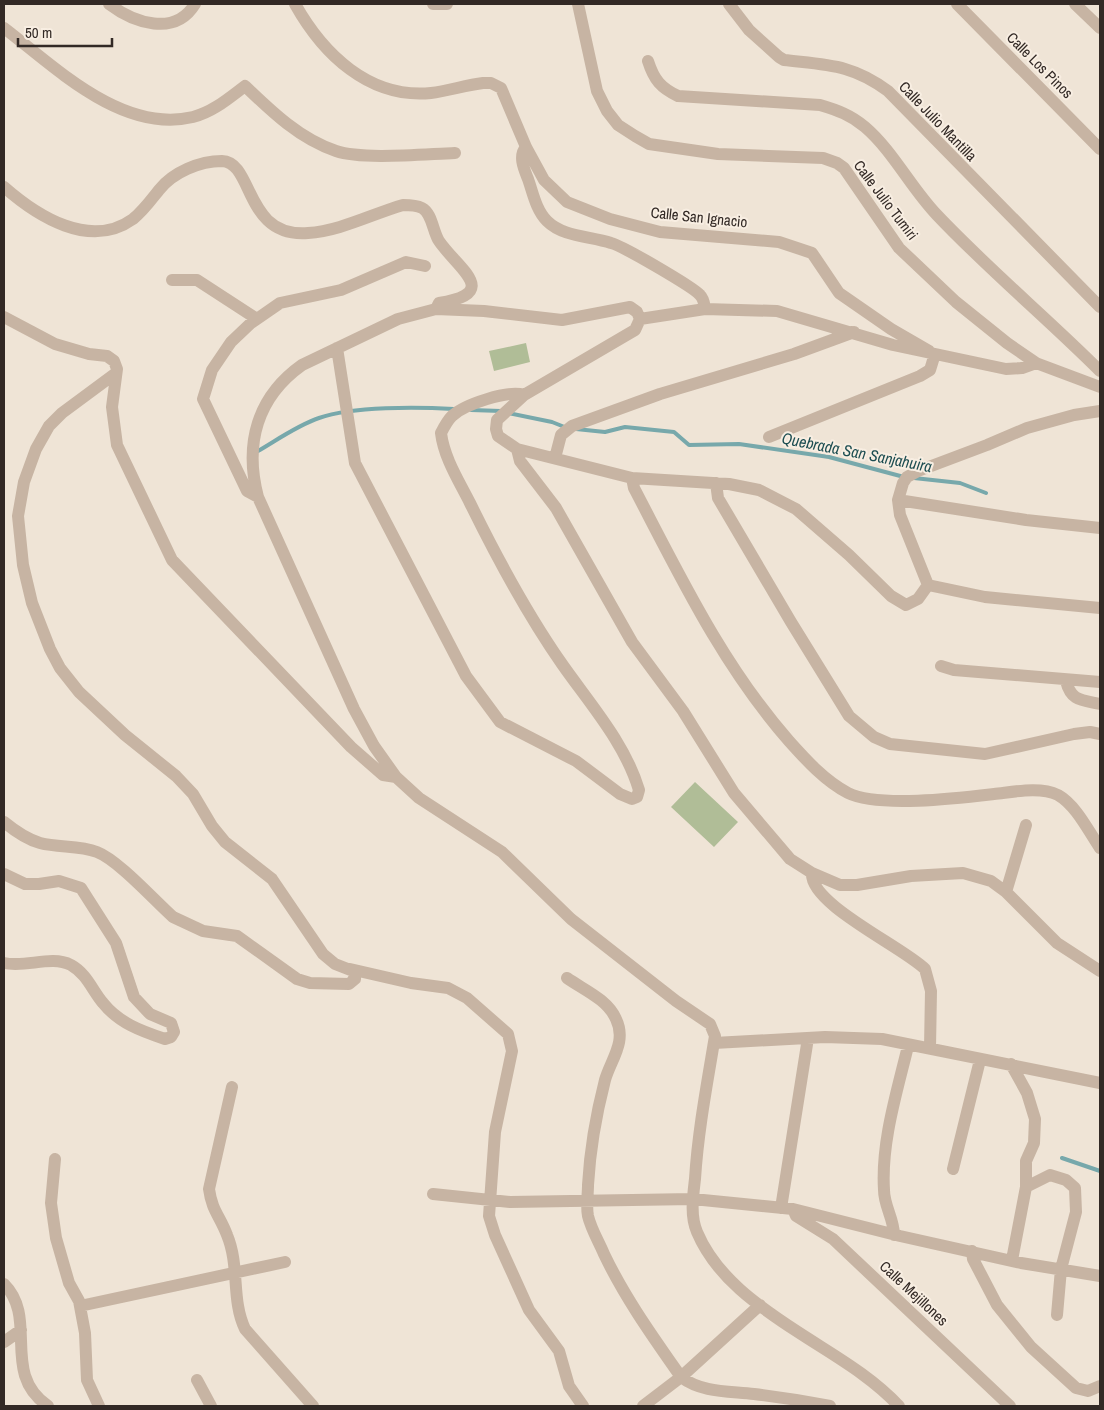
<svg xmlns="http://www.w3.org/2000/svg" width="1104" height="1410" viewBox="0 0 1104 1410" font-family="'Archivo Narrow',sans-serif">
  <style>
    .pitch { fill: #b0bd97 }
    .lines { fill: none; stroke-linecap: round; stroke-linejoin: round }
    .stream { stroke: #77a8ab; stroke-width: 4 }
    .minor { stroke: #c7b4a3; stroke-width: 12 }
    .labels { text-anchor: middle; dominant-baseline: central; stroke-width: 4; stroke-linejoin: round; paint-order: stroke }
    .street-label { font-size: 15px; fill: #322925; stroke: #f8eee2 }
    .water-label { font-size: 16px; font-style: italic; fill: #1c4d51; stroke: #f8eee2 }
  </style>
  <rect width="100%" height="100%" fill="#efe4d6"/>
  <path class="pitch" d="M526 343 530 362 494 371 489 351Z
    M695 782 738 822 714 847 671 807Z"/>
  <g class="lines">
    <path class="stream" d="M471 410 501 411
      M508 413 552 422 567 428
      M576 429 605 432 625 427 674 432 689 445 739 444 829 457 904 477
      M258 451C277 440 298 425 319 418 353 406 418 407 454 409
      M914 478 960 483 986 493
      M1062 1158 1100 1171"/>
    <path class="minor" d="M109 4C134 23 175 37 195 4
      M295 4C323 54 369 99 431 93 448 91 466 85 483 83H491L501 88 526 147 544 180 567 202 610 219 660 232 779 242 812 253 839 293 891 329 929 351 934 357 930 370 920 376 769 437
      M433 4H447
      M578 4 597 91 607 111 618 125 635 136 649 144 718 154 823 158 837 163 844 168 899 248 956 302 1007 343 1036 363 1100 387
      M729 4 749 30 779 57 784 60C827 65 852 64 888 91L1100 307
      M957 4 1100 149
      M1075 4 1100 28
      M4 28C55 67 122 134 193 117 213 112 229 98 245 86 272 112 300 139 336 151 362 160 425 154 455 153
      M648 61C654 80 661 88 678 96L820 105C837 110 851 115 865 127 893 151 911 188 937 215 989 270 1047 318 1100 371
      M526 147C518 156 524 169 528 179 533 193 536 210 547 221 563 237 590 236 611 243 623 246 693 287 700 295 704 299 704 303 705 309
      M4 187C37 216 90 250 133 219 143 211 151 200 159 190 173 172 200 161 222 161 254 162 244 238 308 233 340 231 372 214 403 205 409 205 416 205 422 208 432 213 433 232 439 241 458 269 502 293 439 303L437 307
      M172 280H197L257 319
      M4 317 55 344 89 354 107 356 114 361 117 369 112 407 117 445 172 560 351 747 383 775 396 777
      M640 319 705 309 777 311 893 345 1006 369 1022 368 1036 363
      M337 348 355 463 466 676 500 722 576 761 620 794 632 799 637 797 639 790C625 743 590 704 562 664 527 614 497 558 470 503 459 481 444 458 441 433 444 427 447 421 452 416 465 404 508 390 524 395
      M517 449 520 461 556 508 632 642 683 711 734 793 790 859 812 873 840 885H857L911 876 963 873 991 881 1006 892 1057 943 1100 971
      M555 458 561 435 572 426 660 394 794 354 854 332
      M632 478 634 488C680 576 723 666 789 741 806 760 825 781 848 793 878 808 960 798 994 794 1013 792 1040 786 1058 795 1076 805 1089 832 1100 848
      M716 483 718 498 791 622 849 716 874 737 890 744 985 754 1074 734 1090 732 1100 734
      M258 497 247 491 203 399 212 370 231 342 251 323 280 303 341 290 406 262 425 266
      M898 500 1026 520 1100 528
      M928 585 985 597 1100 608
      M941 666 954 670 1100 682
      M1066 681C1071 701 1081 700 1100 704
      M4 822C15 831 26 839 40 843 59 848 79 845 97 852 118 860 154 900 173 917L203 931 237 936 297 979 310 983 349 984 355 979 353 971 335 964 323 954 272 879 225 842 212 826 193 794 176 776 125 735 79 692 60 668 50 649 32 603 23 565 18 516 24 482 36 449 49 426 62 413 116 373
      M812 873C809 904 903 947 925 969L931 991 930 1048
      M4 874 25 884H39L59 881 81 888 116 943 134 997 150 1014 171 1023 174 1032 171 1037 165 1039C141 1031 119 1023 103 1003 92 990 87 974 71 965 51 955 26 968 4 963
      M1006 892 1026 825
      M350 969 411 983 448 988 467 998 508 1034 512 1051 495 1132 489 1216 495 1235 529 1310 559 1351 569 1386 583 1406
      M567 978C584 990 607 999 616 1019 627 1042 611 1059 605 1080 596 1115 590 1149 588 1185 588 1195 586 1206 588 1216 591 1229 599 1242 604 1254 625 1298 653 1337 681 1377 702 1393 729 1391 754 1394 780 1397 805 1401 830 1406
      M714 1043 825 1037 882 1039 1100 1083
      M1011 1064 1027 1093 1035 1119 1034 1143 1026 1161V1187L1012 1260
      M232 1087 209 1189C212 1211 220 1216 227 1235 240 1266 231 1300 245 1329L313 1406
      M55 1159 51 1203 56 1238 69 1283 79 1301 85 1333 87 1380 99 1406
      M953 1169 980 1060
      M1026 1187 1050 1175 1066 1180 1075 1188 1076 1212 1061 1269 1057 1315
      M433 1194 510 1202 693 1199 793 1209 900 1236 1021 1263 1100 1276
      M781 1208 808 1038
      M793 1209 796 1216 833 1239 1010 1406
      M894 1235C894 1219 884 1206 884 1190 881 1142 897 1092 908 1046
      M972 1251 973 1259 997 1305 1031 1347 1076 1388 1088 1391 1100 1386
      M4 1284C39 1319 0 1373 48 1406
      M80 1306 285 1262
      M4 1342 21 1330
      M197 1380 211 1406
      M643 1406 681 1377 760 1305
      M899 1406C870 1375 833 1355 798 1332 758 1306 716 1277 697 1232 690 1216 693 1196 695 1179 698 1131 707 1084 715 1036L710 1024 676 1001 571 919 502 852 419 798 396 777 374 746 354 709 258 497C244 444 257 397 302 365L398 319 436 309 484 311 562 320 630 307 637 312 640 319 635 330 524 395 497 420 496 429 498 436 517 449 632 478 729 484 759 490 796 509 849 555 891 596 906 605 918 599 928 585 900 515 898 500 903 483 907 477 918 471 987 445 1027 428 1074 415 1100 411"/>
  </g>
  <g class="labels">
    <g class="street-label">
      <text transform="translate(1040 65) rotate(45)">Calle Los Pinos</text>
      <text transform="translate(938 121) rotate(46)">Calle Julio Mantilla</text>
      <text transform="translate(886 200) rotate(53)">Calle Julio Tumiri</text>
      <text transform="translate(699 217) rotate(6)">Calle San Ignacio</text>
      <text transform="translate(914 1293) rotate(43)">Calle Mejillones</text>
    </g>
    <g class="water-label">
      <text transform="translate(857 452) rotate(11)">Quebrada San Sanjahuira</text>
    </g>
  </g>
  <rect width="1104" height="1410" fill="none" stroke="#322925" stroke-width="10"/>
  <path d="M18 38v8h94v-8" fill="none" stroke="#322925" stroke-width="2.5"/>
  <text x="25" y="38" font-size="15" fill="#322925" stroke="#f8eee2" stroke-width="4" paint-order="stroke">50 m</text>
</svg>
